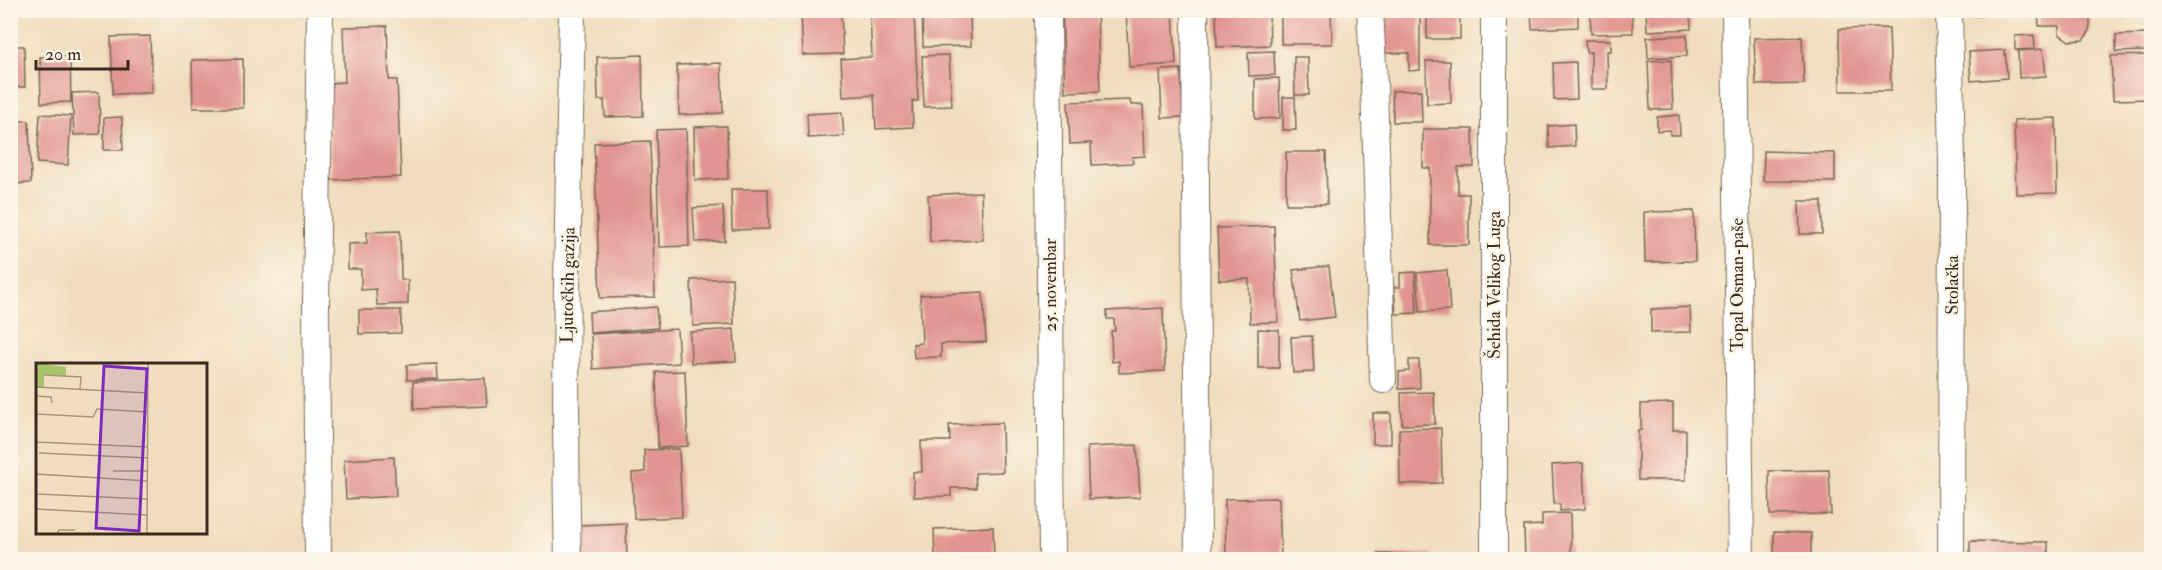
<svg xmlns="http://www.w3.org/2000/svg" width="2162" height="570" viewBox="0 0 2162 570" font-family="'IM FELL Double Pica',serif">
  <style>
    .building { fill: #e19491 }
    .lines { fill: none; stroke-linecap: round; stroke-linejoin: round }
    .street-casing { stroke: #7a6956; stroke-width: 28 }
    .street { stroke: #fff; stroke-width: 26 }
    .labels { text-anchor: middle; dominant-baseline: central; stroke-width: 5; stroke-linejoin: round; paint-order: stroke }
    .street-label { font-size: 18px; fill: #3b2a1e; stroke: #fcf5e5 }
    .inset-road { fill: none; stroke: #a8957d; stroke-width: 1.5 }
    .view { fill: #7b2cbf; fill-opacity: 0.15; stroke: #7b2cbf; stroke-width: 3 }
    .inset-edge { fill: none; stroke: #3b2a1e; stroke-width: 3 }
  </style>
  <rect width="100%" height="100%" fill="#fcf5e5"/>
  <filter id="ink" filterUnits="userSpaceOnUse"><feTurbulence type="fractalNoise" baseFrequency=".0167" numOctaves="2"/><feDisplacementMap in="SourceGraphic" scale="12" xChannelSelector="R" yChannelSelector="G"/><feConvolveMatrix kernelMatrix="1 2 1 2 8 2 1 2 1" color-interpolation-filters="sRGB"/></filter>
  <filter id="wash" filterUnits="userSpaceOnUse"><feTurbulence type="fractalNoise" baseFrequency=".008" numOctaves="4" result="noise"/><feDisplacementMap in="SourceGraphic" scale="24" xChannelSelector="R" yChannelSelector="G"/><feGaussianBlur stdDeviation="1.35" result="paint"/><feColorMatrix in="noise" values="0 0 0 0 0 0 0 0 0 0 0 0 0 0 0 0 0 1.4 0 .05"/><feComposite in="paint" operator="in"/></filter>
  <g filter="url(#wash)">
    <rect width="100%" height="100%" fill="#f0ddbd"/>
    <g id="blocks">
      <path class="building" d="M922 10H970L971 46 923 47Z
        M1062 10H1097L1100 91 1065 92Z
        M1126 10H1173L1176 64 1129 67Z
        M1216 10H1269L1270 45 1217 47Z
        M1281 10H1331L1332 44H1281Z
        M1380 10H1420V70L1409 71V53H1380Z
        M1427 10H1460V39H1427Z
        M1531 10H1578V27L1532 29Z
        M1590 10H1632L1633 33 1591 34Z
        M1646 10H1690L1691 29 1647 31Z
        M1972 10H2016L2017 14 1973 16Z
        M2038 10 2087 11 2090 18V26L2088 34 2083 40 2069 41 2059 34V26H2039Z
        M2118 10H2152V15L2118 16Z
        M841 11 843 54 803 55 801 13Z
        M914 14 918 101H912L913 127 876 129 874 95 843 97 841 59 872 57 870 16Z
        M387 26 389 80H397L401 177 331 180 328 83 345 82 343 27Z
        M1889 28 1891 91H1840L1839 29Z
        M2146 34 2147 51 2116 52V35Z
        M1687 35V56L1648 58 1647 37Z
        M2034 35 2035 49 2015 50V36Z
        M150 36 152 93 113 94 111 37Z
        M1802 37 1804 84 1756 85 1754 38Z
        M1585 40H1611V51H1607L1608 89H1591V52H1586Z
        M10 46H24L25 87H17V106H10Z
        M2043 49 2046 76 2019 78 2018 51Z
        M2005 50 2007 78 1971 81 1969 52Z
        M1274 51 1275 75 1249 76 1248 52Z
        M642 55 643 116 605 117 604 100H598L597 57Z
        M949 55 952 106 924 107 922 56Z
        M2152 55V99L2113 100 2111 56Z
        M70 56 71 102 41 103 40 57Z
        M1294 57H1308L1309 95H1295Z
        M243 59V108H193L192 60Z
        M1671 60 1673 109 1650 110 1648 61Z
        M1426 61H1450L1451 103 1427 104Z
        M1576 62 1577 99 1554 100 1553 63Z
        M721 63 723 113 679 115 677 65Z
        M1181 69 1183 117 1162 118 1160 70Z
        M1279 78 1280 118 1255 119V79Z
        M1421 90 1422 122H1393L1392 91Z
        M99 92 100 134 74 135 72 93Z
        M1283 97H1295L1296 130H1283Z
        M1130 100 1131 105H1143L1145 156 1132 157 1133 163 1092 165 1091 143 1070 144 1068 102Z
        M842 112 844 136 808 138 807 114Z
        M40 114 71 116 68 165 37 163Z
        M1679 115 1680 135H1670V130L1657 131V117Z
        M122 117 123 150H104V118Z
        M2056 118 2057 193 2016 194 2014 120Z
        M10 121H29L31 183 10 184Z
        M1574 124 1575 146 1549 148 1548 126Z
        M727 126 728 179 695 180 694 127Z
        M686 129 689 246 659 247 656 130Z
        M1423 129H1473L1474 167H1458V194H1469V245H1430V168H1423Z
        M650 141 655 297 600 298 594 143Z
        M1764 151 1835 153V182L1763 181Z
        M1286 152H1326L1327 204H1286Z
        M2148 157H2152V176H2150Z
        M731 189H768L769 229 732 230Z
        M981 192 983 240 930 242 928 195Z
        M1799 201H1822V234H1800Z
        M723 206 725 241 695 242 693 208Z
        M1694 211 1695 261 1645 262 1644 212Z
        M1274 226 1278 322 1250 323 1249 279 1219 280 1217 228Z
        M400 231 401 280H408V304L377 305 376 289 361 290V269H348V244L367 243V232Z
        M1329 266 1335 317 1300 321 1293 270Z
        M1447 270 1450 310 1420 312 1417 273Z
        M1415 272 1417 313 1396 314 1394 287H1400V273Z
        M732 278 734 324 693 326 691 280Z
        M983 292 986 342 941 344V357L914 358 913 344 922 343 920 295Z
        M656 307 658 328 590 333 589 312Z
        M1690 307 1691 332 1651 333V309Z
        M1163 308 1165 371 1119 373V361L1112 362 1111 331H1115L1114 319H1107V311Z
        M359 310H401V333L359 334Z
        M677 329 679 363 593 369 591 334Z
        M734 329 736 361 691 363 690 332Z
        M1258 329 1279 330V368H1258Z
        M1312 336 1314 372 1293 373 1291 337Z
        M1409 360H1419L1420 388 1399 389V372L1409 371Z
        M437 364 438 379 407 380V365Z
        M685 371 688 446 658 448 656 372Z
        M485 378 487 406 414 409 413 382Z
        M1434 392 1435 424 1402 425 1401 393Z
        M1673 403V430H1686V480H1638V430H1641V404Z
        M1373 413H1391V444H1373Z
        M1002 423 1003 472 975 473 976 488H951V496L914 497 913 472H922L921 441H950L949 425Z
        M1441 428 1442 483 1400 484 1399 429Z
        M1137 445 1140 497 1089 499 1087 447Z
        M679 449 682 517 634 519 632 473 645 472 644 450Z
        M394 457 396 496 346 499 344 460Z
        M1583 463 1585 509 1560 511V504H1554L1552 465Z
        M1829 470 1831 514 1770 515 1769 471Z
        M1279 498 1281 559 1226 560 1225 499Z
        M1570 513 1571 559 1525 560 1524 526 1542 525V514Z
        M626 523 627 560H581L580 525Z
        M993 527 994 560H935L934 529Z
        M1774 532 1811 533V560H1774Z
        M1970 541 2048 542V560H1970Z
        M1377 554H1432V560H1377Z"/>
    </g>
  </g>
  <g filter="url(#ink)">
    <use href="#blocks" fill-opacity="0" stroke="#7a6956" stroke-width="1.5"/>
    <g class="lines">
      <g class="street-casing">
        <path id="street" d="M1048 10 1052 560
          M1195 10 1198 560
          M1370 10 1374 85 1383 380
          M1735 10 1741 560
          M1949 10 1952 164 1951 560
          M318 560 316 306 320 10
          M568 560C563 377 569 193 572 10
          M1494 560V10"/>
      </g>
      <use href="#street" class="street"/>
    </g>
  </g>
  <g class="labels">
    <g class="street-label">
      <text transform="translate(568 285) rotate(-89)">Ljutočkih gazija</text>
      <text transform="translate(1050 285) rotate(-90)">25. novembar</text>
      <text transform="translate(1494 285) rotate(-90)">Šehida Velikog Luga</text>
      <text transform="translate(1737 285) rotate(-90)">Topal Osman-paše</text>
      <text transform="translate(1952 285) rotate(-90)">Stolačka</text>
    </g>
  </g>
  <g transform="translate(36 363)">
    <rect width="171" height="171" fill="#f0ddbd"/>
    <path d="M0 0 30 4V13L8 12V24H0Z" fill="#a8c56b"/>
    <path class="inset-road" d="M8 12 45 14 44 26M0 24 112 30M0 33 15 34 16 40M0 51 57 54 61 46 112 49M0 79 112 84M3 90 112 95M77 108H112M0 111 112 118M0 131 111 136M0 146 111 152M21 171 23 167H39M111 171 112 0"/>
    <path class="view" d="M68 3 111 6 103 168 60 165Z"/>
    <rect width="171" height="171" class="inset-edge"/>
  </g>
  <rect width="2162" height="570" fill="none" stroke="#fcf5e5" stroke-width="36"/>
  <path d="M36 60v9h92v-9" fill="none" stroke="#3b2a1e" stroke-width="3"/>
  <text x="45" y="60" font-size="18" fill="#3b2a1e" stroke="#fcf5e5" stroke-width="4.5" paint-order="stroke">20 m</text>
</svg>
